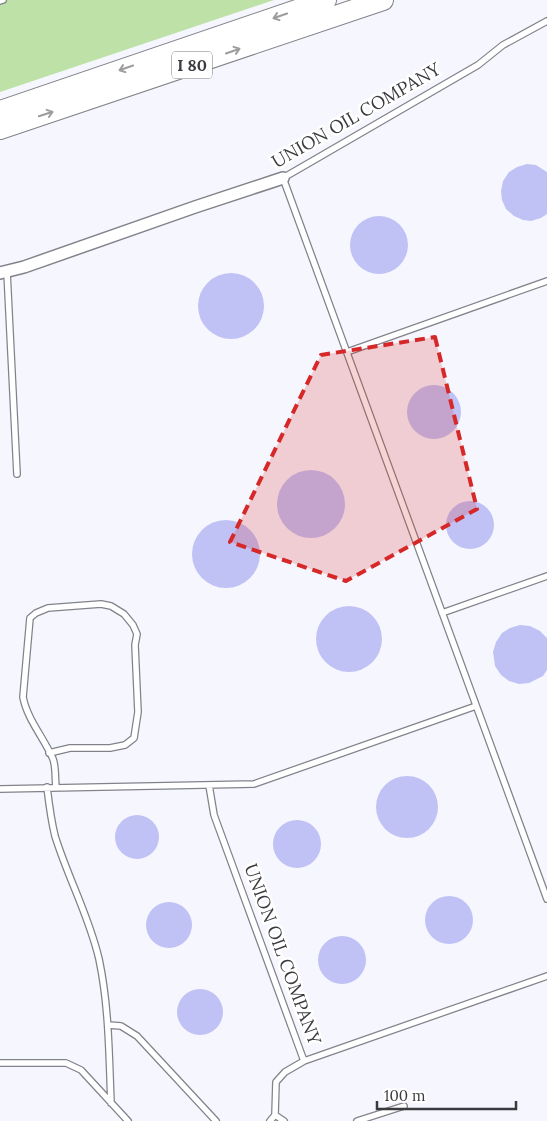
<svg xmlns="http://www.w3.org/2000/svg" width="547" height="1121" viewBox="0 0 547 1121" font-family="Lora,serif">
  <style>
    .green { fill: #bde1a6 }
    .building { fill: #c0c2f5 }
    .lines { fill: none; stroke-linecap: round; stroke-linejoin: round }
    .service-casing { stroke: #82838a; stroke-width: 8 }
    .minor-casing { stroke: #82838a; stroke-width: 14 }
    .motorway-casing { stroke: #82838a; stroke-width: 22 }
    .service { stroke: #fff; stroke-width: 5.5 }
    .minor { stroke: #fff; stroke-width: 11 }
    .motorway { stroke: #fff; stroke-width: 20 }
    .oneway { stroke: #9d9d9f }
    .marked { fill: #d62828; fill-opacity: 0.2; stroke: #d62828; stroke-width: 4; stroke-dasharray: 10 6; stroke-linejoin: round }
    .labels { text-anchor: middle; dominant-baseline: central; stroke-width: 5; stroke-linejoin: round; paint-order: stroke }
    .shield { fill: #fff; stroke: #767679; stroke-width: 1 }
    .shield-label { font-size: 16px; font-weight: bold; fill: #3b3b3f }
    .street-label { font-size: 18px; fill: #3b3b3f; stroke: #fff }
  </style>
  <rect width="100%" height="100%" fill="#f6f7fe"/>
  <path class="green" d="M0 0H274L0 92Z"/>
  <path class="building" d="M527 164 536 165 547 172V214L541 218 531 221 523 220 514 216 506 209 502 200 501 191 503 181 509 172 517 167Z
    M350 245a29 29 0 1 1 58 0a29 29 0 1 1-58 0Z
    M198 306a33 33 0 1 1 66 0a33 33 0 1 1-66 0Z
    M407 412a27 27 0 1 1 54 0a27 27 0 1 1-54 0Z
    M277 504a34 34 0 1 1 68 0a34 34 0 1 1-68 0Z
    M446 525a24 24 0 1 1 48 0a24 24 0 1 1-48 0Z
    M192 554a34 34 0 1 1 68 0a34 34 0 1 1-68 0Z
    M316 639a33 33 0 1 1 66 0a33 33 0 1 1-66 0Z
    M520 625 530 626 540 631 547 638V670L543 676 529 683 519 684 509 681 501 675 495 666 493 652 496 642 502 633 510 628Z
    M376 807a31 31 0 1 1 62 0a31 31 0 1 1-62 0Z
    M115 837a22 22 0 1 1 44 0a22 22 0 1 1-44 0Z
    M273 844a24 24 0 1 1 48 0a24 24 0 1 1-48 0Z
    M425 920a24 24 0 1 1 48 0a24 24 0 1 1-48 0Z
    M146 925a23 23 0 1 1 46 0a23 23 0 1 1-46 0Z
    M318 960a24 24 0 1 1 48 0a24 24 0 1 1-48 0Z
    M177 1012a23 23 0 1 1 46 0a23 23 0 1 1-46 0Z"/>
  <g class="lines">
    <g class="service-casing">
      <path id="service" d="M0 1 3 0
        M547 21 503 45 478 65 283 178 547 899
        M7 272 17 474
        M347 352 547 281
        M442 613 547 576
        M49 753 70 748H110L125 745 134 738 138 712 135 645 137 634 133 625 124 614 111 606 101 604 48 608 36 613 30 618 23 697C27 719 44 738 53 759 56 767 55 779 56 787
        M209 785 214 815 304 1061 547 976
        M47 787C49 804 51 820 55 836 68 878 89 916 99 959 109 1006 109 1055 111 1103
        M0 789 254 784 476 706
        M108 1025 121 1026 137 1036 216 1121
        M0 1063H66L81 1070 128 1121
        M275 1115 284 1121
        M270 1121 275 1115 276 1082 285 1072 304 1061
        M357 1121 404 1106"/>
    </g>
    <g class="minor-casing">
      <path id="minor" d="M0 273 24 267 195 207 283 178"/>
    </g>
    <g class="motorway-casing">
      <path id="motorway" d="M0 111 326 0
        M0 129 383 0"/>
    </g>
    <use href="#service" class="service"/>
    <use href="#minor" class="minor"/>
    <use href="#motorway" class="motorway"/>
  </g>
  <defs><path id="oneway-shaft" d="M-6 0H5M1.5-3L5.5 0L1.5 3" fill="none" stroke-width="1.6" stroke-linecap="round" stroke-linejoin="round" transform="scale(1.25)"/></defs>
  <g class="oneway">
    <use href="#oneway-shaft" transform="translate(280 16) rotate(161)"/>
    <use href="#oneway-shaft" transform="translate(233 51) rotate(-19)"/>
    <use href="#oneway-shaft" transform="translate(126 68) rotate(161)"/>
    <use href="#oneway-shaft" transform="translate(46 114) rotate(-18)"/>
  </g>
  <path class="marked" d="M435 337 477 509 346 581 230 542 321 355Z"/>
  <g class="labels">
    <rect class="shield" x="172" y="51.5" width="40" height="27" rx="4"/>
    <g class="shield-label">
      <text x="192" y="65">I 80</text>
    </g>
    <g class="street-label">
      <text transform="translate(356 115) rotate(-30)">UNION OIL COMPANY</text>
      <text transform="translate(283 954) rotate(70)">UNION OIL COMPANY</text>
    </g>
  </g>
  <path d="M377 1101v8h139v-8" fill="none" stroke="#3b3b3f" stroke-width="2.5"/>
  <text x="384" y="1101" font-size="15" fill="#3b3b3f" stroke="#ffffff" stroke-width="4" paint-order="stroke">100 m</text>
</svg>
